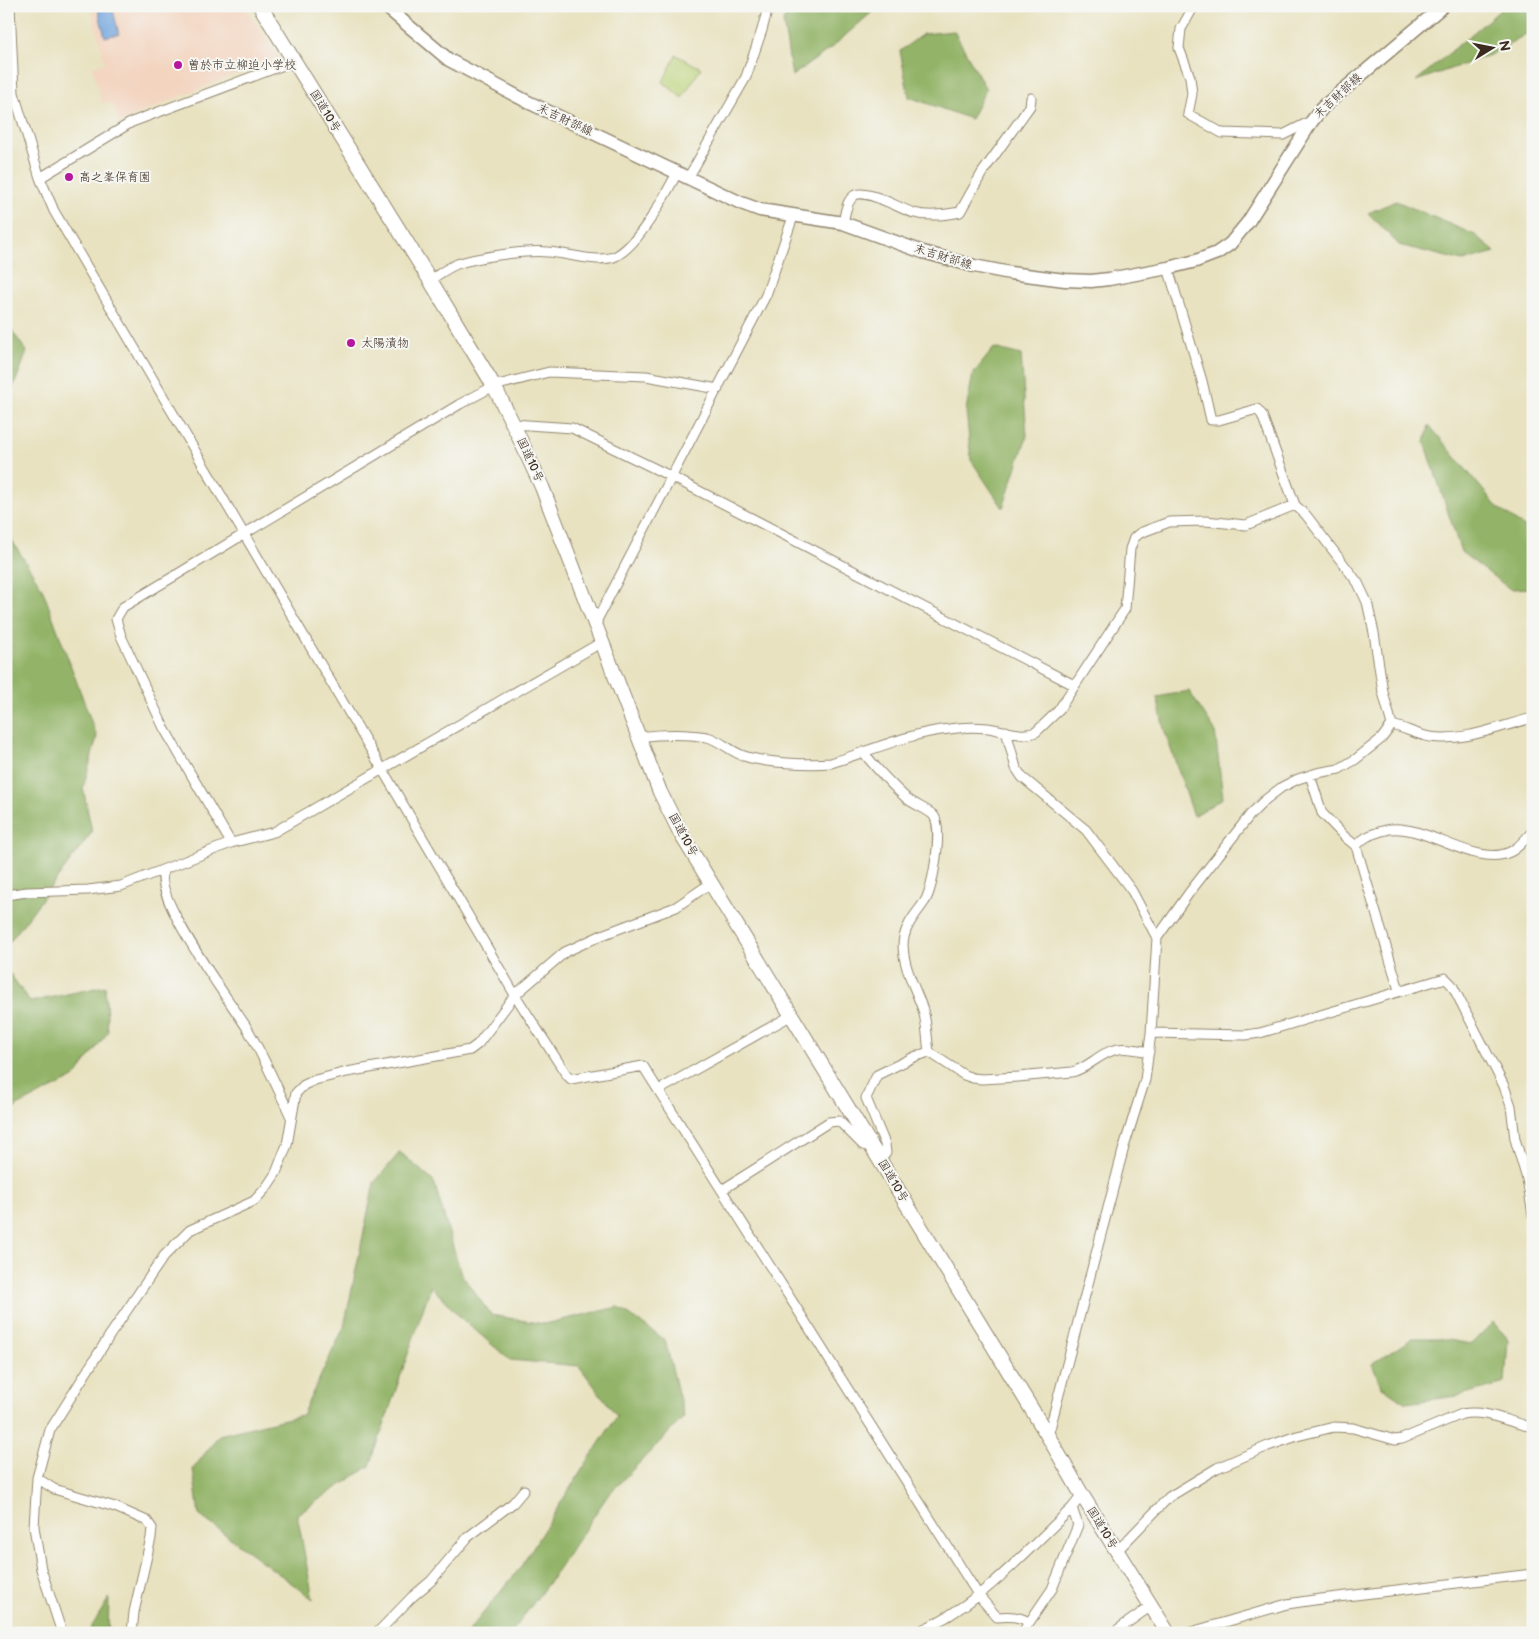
<svg xmlns="http://www.w3.org/2000/svg" width="1539" height="1639" viewBox="0 0 1539 1639" font-family="'Balsamiq Sans','Klee One',sans-serif">
  <style>
    .built { fill: #f3d4bf }
    .green { fill: #bad277; stroke: #7a7e4a }
    .forest { fill: #93b468; stroke: #676f43 }
    .water { fill: #72a5de; stroke: #56687e }
    .lines { fill: none; stroke-linecap: round; stroke-linejoin: round }
    .minor-casing { stroke: #92866f; stroke-width: 11 }
    .secondary-casing { stroke: #92866f; stroke-width: 15 }
    .trunk-casing { stroke: #92866f; stroke-width: 16 }
    .minor { stroke: #fff; stroke-width: 9 }
    .secondary { stroke: #fff; stroke-width: 12 }
    .trunk { stroke: #fff; stroke-width: 14 }
    .poi-dot { fill: #b5179e; stroke: #f6f6f2; stroke-width: 2 }
    .labels { text-anchor: middle; dominant-baseline: central; stroke-width: 4; stroke-linejoin: round; paint-order: stroke }
    .poi-label { font-size: 12px; fill: #3b2a1e; stroke: #f6f6f2; text-anchor: start }
    .street-label { font-size: 12px; fill: #3b2a1e; stroke: #f6f6f2 }
  </style>
  <rect width="100%" height="100%" fill="#f6f6f2"/>
  <filter id="ink" filterUnits="userSpaceOnUse"><feTurbulence type="fractalNoise" baseFrequency=".02" numOctaves="2"/><feDisplacementMap in="SourceGraphic" scale="10" xChannelSelector="R" yChannelSelector="G"/><feConvolveMatrix kernelMatrix="1 2 1 2 8 2 1 2 1" color-interpolation-filters="sRGB"/></filter>
  <filter id="wash" filterUnits="userSpaceOnUse"><feTurbulence type="fractalNoise" baseFrequency=".0096" numOctaves="4" result="noise"/><feDisplacementMap in="SourceGraphic" scale="20" xChannelSelector="R" yChannelSelector="G"/><feGaussianBlur stdDeviation="1.12" result="paint"/><feColorMatrix in="noise" values="0 0 0 0 0 0 0 0 0 0 0 0 0 0 0 0 0 1.4 0 .05"/><feComposite in="paint" operator="in"/></filter>
  <g filter="url(#wash)">
    <rect width="100%" height="100%" fill="#e8e2c0"/>
    <path class="built" d="M90 6H244L277 57 131 117 120 124 113 103H102L92 67 105 63Z"/>
    <path class="green" d="M676 55 701 68 682 98 663 82Z"/>
    <path class="forest" d="M792 6H879L831 48 792 76 783 21Z
      M1505 6H1533V30L1490 55 1416 81Z
      M954 31 986 89 971 119 909 97 900 51 923 34Z
      M1396 201 1475 235 1495 252 1463 261 1399 245 1368 213Z
      M6 322 27 352 6 406Z
      M994 348 1021 355 1027 436 1003 508 971 460 966 410 973 374Z
      M1429 425 1498 508 1533 533V588L1510 589 1461 552 1425 442Z
      M6 531 42 588 97 737 83 788 92 832 6 947Z
      M1189 691 1215 731 1223 798 1194 816 1164 729 1157 697Z
      M6 968 30 1002 105 986 108 1032 74 1078 17 1106 6 1118Z
      M400 1152 434 1182 461 1274 491 1315 544 1324 618 1307 665 1340 684 1417 608 1495 552 1578 511 1633H467L520 1568 565 1496 617 1416 579 1366 510 1360 462 1319 431 1286 370 1466 297 1514 313 1599 199 1515 193 1469 219 1435 302 1415 344 1327 374 1183Z
      M1493 1322 1508 1339 1505 1383 1457 1396 1406 1403 1381 1386 1372 1364 1413 1338H1438L1471 1344Z
      M109 1598 108 1633H88Z"/>
    <path class="water" d="M97 6H112L119 34 105 37Z"/>
  </g>
  <g filter="url(#ink)">
    <g class="lines">
      <g class="minor-casing">
        <path id="minor" d="M10 6 14 93 40 178 54 211 515 995 566 1074 571 1079 643 1066 979 1596 997 1617C1009 1616 1019 1616 1029 1622
          M1194 6 1181 29 1179 48 1190 77 1192 94 1188 114 1222 133 1283 135 1311 121
          M40 178 132 122 294 61
          M688 178 746 77 762 30 766 15V6
          M843 223C845 215 846 200 855 195 868 189 900 209 914 213 929 217 945 215 960 212L982 173 1030 106 1031 98
          M1168 268 1202 381 1211 420H1219L1257 409 1262 415 1295 505 1306 515 1358 583 1367 602 1374 633 1383 692 1392 725
          M430 280C438 275 447 268 457 264 478 257 525 250 548 252 567 253 599 264 616 256 640 243 664 197 677 173
          M513 424 572 428 672 477 1074 685
          M595 624 766 295 794 214
          M1392 725C1405 728 1417 735 1430 737 1466 742 1499 726 1533 718
          M1006 731 1016 768 1022 777 1086 830 1132 891 1157 938
          M638 737C662 734 683 733 707 737 720 740 731 752 744 756 765 763 809 765 831 763 870 751 909 733 949 729 962 727 975 727 988 728 1003 730 1022 738 1036 732L1058 711 1125 609 1130 549 1134 538 1140 533 1169 522 1205 521 1246 525 1295 505
          M864 753C876 768 891 784 905 797 912 804 930 810 934 816 943 829 933 888 925 901 917 913 907 923 904 937 899 960 916 989 923 1010 927 1024 927 1038 929 1052L964 1075 973 1078 982 1079 1018 1077 1072 1072C1089 1068 1100 1052 1118 1049 1128 1047 1139 1050 1149 1052
          M1310 775 1322 813 1345 837 1356 846
          M231 843 164 728 121 636 116 619 123 607 460 404 494 386 549 372 646 376 718 389
          M165 870C148 892 232 1004 247 1028 264 1057 277 1087 291 1117
          M6 895 27 892 88 890 121 886 231 843 274 832 602 642
          M1399 990 1356 846C1363 838 1369 835 1379 832 1382 831 1386 830 1390 829 1428 825 1476 868 1510 852 1519 848 1526 838 1533 831
          M1151 1033 1246 1035 1260 1033 1445 978 1452 985 1504 1086 1511 1106 1515 1139 1527 1179 1533 1215
          M659 1090 792 1015
          M880 1160 886 1153 885 1144 866 1098 877 1075 914 1057 929 1052
          M722 1190 829 1122 839 1121 863 1145 872 1147
          M1048 1436 1124 1147 1145 1080 1151 1033 1157 938 1189 893 1250 815 1265 800 1282 787 1298 779 1317 773 1339 769 1356 759 1381 739 1392 725
          M37 1478 54 1489 115 1507 147 1521 152 1528 151 1538 134 1612 132 1633
          M1117 1551 1169 1497 1217 1468 1268 1446 1297 1436 1334 1427 1353 1428 1395 1440 1402 1439 1462 1414C1486 1409 1509 1423 1533 1427
          M62 1633 41 1569 34 1527 37 1478 50 1430 110 1335 164 1256 190 1230 254 1201 266 1188 276 1173 283 1155 287 1145 296 1093 304 1085 315 1080 347 1072 470 1050 478 1044 515 995 565 952 602 935 676 907 711 883
          M377 1633 412 1597 431 1581 468 1537 513 1503 524 1490
          M915 1633C978 1607 1024 1553 1072 1508L1082 1495
          M1022 1633 1052 1589 1078 1525 1072 1508
          M1113 1633 1151 1606
          M1188 1633 1287 1604 1321 1599 1533 1574"/>
      </g>
      <g class="secondary-casing">
        <path id="secondary" d="M385 6 449 60 528 102 741 203 760 210 843 223 923 252 974 266 1010 273 1065 280 1091 281 1109 279 1168 268 1196 261 1217 253 1230 244 1248 222 1312 121 1323 107 1443 6"/>
      </g>
      <g class="trunk-casing">
        <path id="trunk" d="M260 6 430 280 494 386 513 424 542 487 660 792 681 834 1048 1436 1082 1495 1168 1633"/>
      </g>
      <use href="#minor" class="minor"/>
      <use href="#secondary" class="secondary"/>
      <use href="#trunk" class="trunk"/>
    </g>
  </g>
  <g class="poi-dot">
    <circle cx="178" cy="65" r="5"/>
    <circle cx="69" cy="177" r="5"/>
    <circle cx="351" cy="343" r="5"/>
  </g>
  <g class="labels">
    <g class="poi-label">
      <text x="188" y="65">曽於市立柳迫小学校</text>
      <text x="79" y="177">高之峯保育園</text>
      <text x="361" y="343">太陽漬物</text>
    </g>
    <g class="street-label">
      <text transform="translate(1338 96) rotate(-43)">末吉財部線</text>
      <text transform="translate(325 111) rotate(58)">国道10号</text>
      <text transform="translate(565 120) rotate(25)">末吉財部線</text>
      <text transform="translate(943 257) rotate(17)">末吉財部線</text>
      <text transform="translate(530 460) rotate(65)">国道10号</text>
      <text transform="translate(683 835) rotate(61)">国道10号</text>
      <text transform="translate(893 1181) rotate(59)">国道10号</text>
      <text transform="translate(1102 1528) rotate(58)">国道10号</text>
    </g>
  </g>
  <rect width="1539" height="1639" fill="none" stroke="#f6f6f2" stroke-width="25"/>
  <g transform="translate(1492 48) rotate(80)" stroke="#f6f6f2" stroke-width="4" paint-order="stroke">
  <path d="M0-4L9 19L0 12L-9 19Z" fill="#3b2a1e"/>
  <text y="-8" font-size="14" font-weight="bold" text-anchor="middle" fill="#3b2a1e">N</text>
  </g>
</svg>
